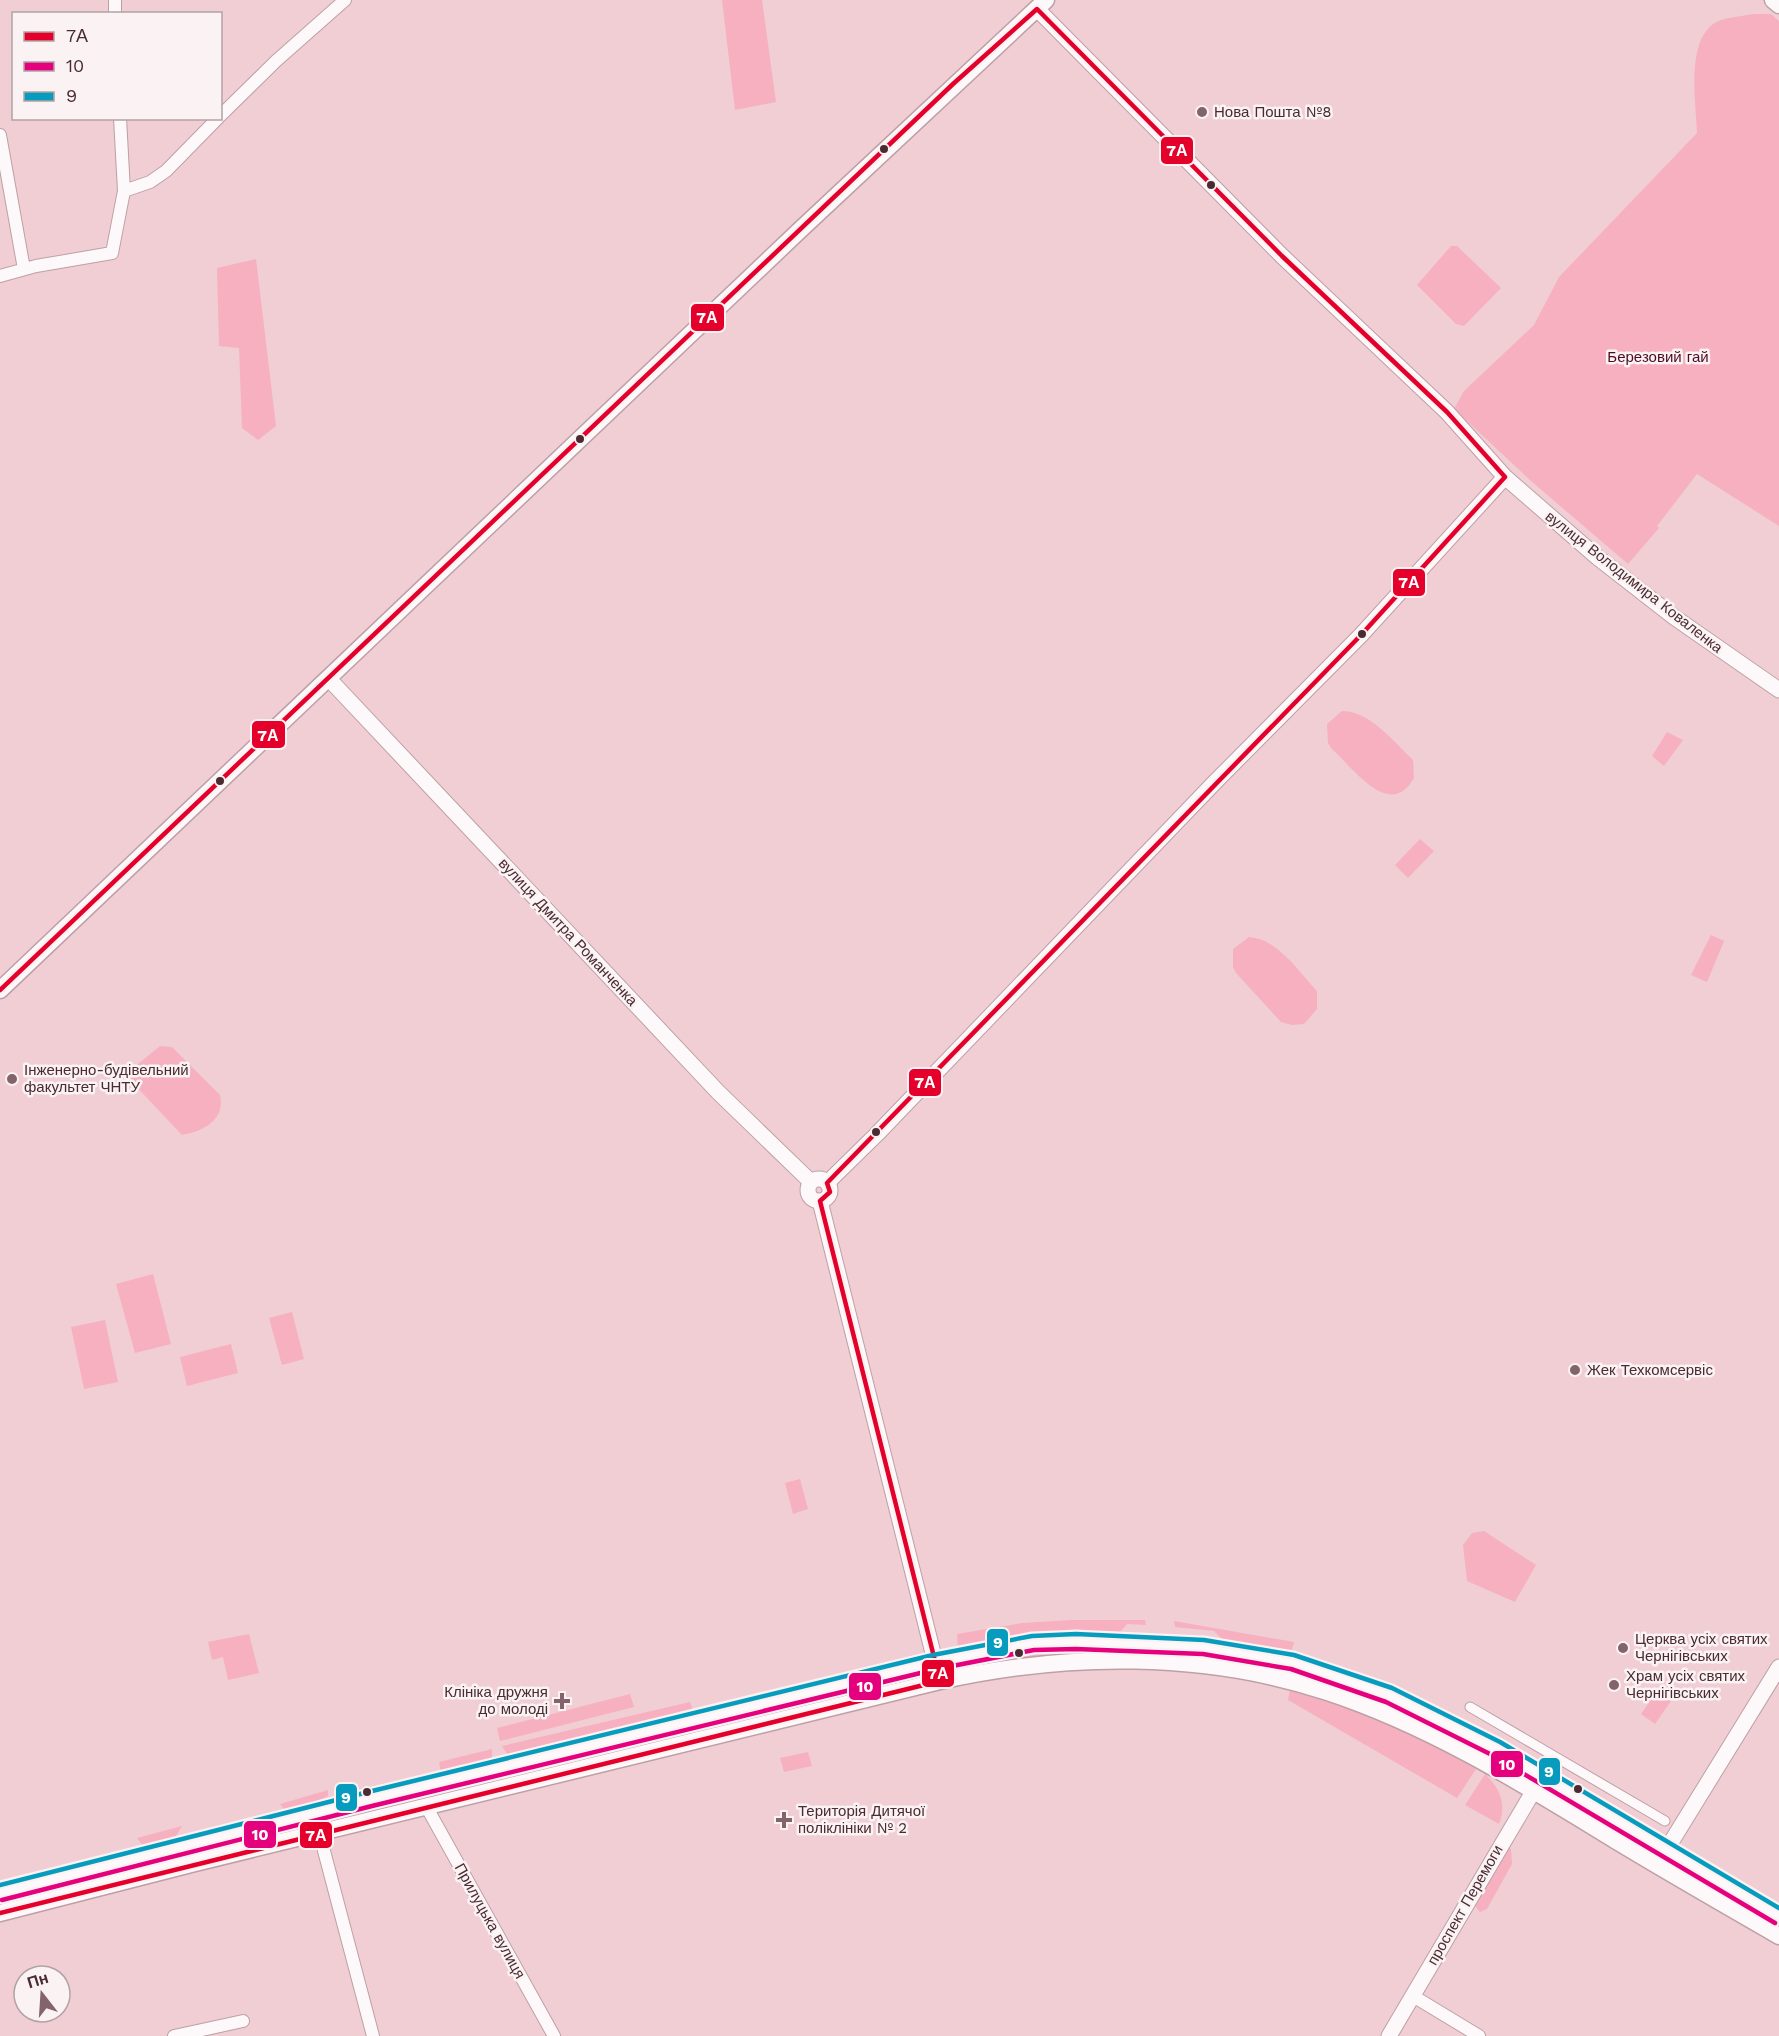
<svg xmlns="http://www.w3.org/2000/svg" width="1779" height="2036" viewBox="0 0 1779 2036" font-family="'Work Sans',sans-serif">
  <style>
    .green { fill: #f7b0bf }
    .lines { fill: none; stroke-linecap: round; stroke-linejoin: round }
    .pedestrian-casing { stroke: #bda0a6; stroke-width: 11 }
    .minor-casing { stroke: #bda0a6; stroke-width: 14 }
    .tertiary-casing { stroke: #bda0a6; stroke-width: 17 }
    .secondary-casing { stroke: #bda0a6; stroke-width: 19 }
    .pedestrian { stroke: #fdf8f9; stroke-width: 9 }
    .minor { stroke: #fdf8f9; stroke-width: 12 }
    .tertiary { stroke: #fdf8f9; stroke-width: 15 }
    .secondary { stroke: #fdf8f9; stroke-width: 16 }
    .bus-1-casing { stroke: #faf2f3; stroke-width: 9 }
    .bus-2-casing { stroke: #faf2f3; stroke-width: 9 }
    .bus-3-casing { stroke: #faf2f3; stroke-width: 9 }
    .bus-1 { stroke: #e4002b; stroke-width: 4.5 }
    .bus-2 { stroke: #e5007d; stroke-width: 4.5 }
    .bus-3 { stroke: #079cbe; stroke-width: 4.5 }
    .poi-dot { fill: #83646a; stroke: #faf2f3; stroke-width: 2 }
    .bus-dot { fill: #492b31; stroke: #faf2f3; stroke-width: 2 }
    .labels { text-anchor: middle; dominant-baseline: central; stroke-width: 5; stroke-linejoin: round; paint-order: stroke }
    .poi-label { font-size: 15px; fill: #492b31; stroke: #faf2f3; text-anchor: start }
    .park-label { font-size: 15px; fill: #4e0c22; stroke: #faf2f3 }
    .street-label { font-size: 15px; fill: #492b31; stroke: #faf2f3 }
    .line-badge { stroke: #faf2f3; stroke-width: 2 }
    .badge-label { font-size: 16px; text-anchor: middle; font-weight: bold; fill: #fff }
  </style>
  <rect width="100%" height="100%" fill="#f0ced4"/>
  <path class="green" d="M722 0H762L776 102 735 110Z
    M1754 14H1771L1779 21V526L1697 474 1657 526 1659 528 1628 564 1531 481 1454 409 1464 391 1534 325 1559 277 1697 133C1696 102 1684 33 1721 20 1731 17 1743 16 1754 14Z
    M1451 246H1457L1501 288 1464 326 1456 324 1417 285Z
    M256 259 276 426 258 440 242 428 239 348 219 346 217 268Z
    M1342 711C1370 711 1393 741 1413 760L1414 778C1390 821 1353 768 1331 748L1328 743 1327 724Z
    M1667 732 1683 740 1664 766 1652 756Z
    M1420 839 1434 851 1408 878 1395 865Z
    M1711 935 1724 941 1707 982 1691 975Z
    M1249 937C1278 939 1298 971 1317 991V1009L1304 1024 1292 1025 1281 1022 1236 973 1233 967V949Z
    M160 1046 172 1047 220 1095C226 1120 202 1132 182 1135L131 1081 133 1068Z
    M153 1274 171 1344 135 1353 116 1284Z
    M292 1312 304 1359 282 1365 269 1318Z
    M105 1320 118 1382 84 1389 71 1327Z
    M231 1344 238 1373 187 1386 180 1357Z
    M800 1479 808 1509 793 1514 785 1483Z
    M1484 1531 1536 1565 1515 1602 1467 1581 1463 1545 1472 1533Z
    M1072 1620H1145L1146 1625 1127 1624 1120 1632C1064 1631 1013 1636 958 1648L957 1634 1022 1623Z
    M1174 1621 1294 1642 1291 1653 1224 1641 1214 1631 1175 1627Z
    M249 1634 259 1673 228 1680 223 1657 212 1660 208 1642Z
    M1070 1648 1210 1655 1283 1667 1282 1672C1233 1666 1184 1657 1135 1653 1077 1648 1021 1656 965 1668L964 1664 1029 1650Z
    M906 1677 907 1681 707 1730 706 1726Z
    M1290 1690 1394 1724 1476 1769 1457 1798 1288 1700Z
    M1657 1691 1671 1701 1655 1724 1641 1714Z
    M630 1694 634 1707 500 1741 497 1728Z
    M690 1702 694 1713 521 1754H507L502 1746Z
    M697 1729 698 1732 447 1793 446 1788Z
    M492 1749V1759L486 1763 441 1774 439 1762Z
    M808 1752 812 1766 784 1772 780 1758Z
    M1485 1774C1500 1788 1507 1805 1499 1824L1465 1805Z
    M328 1790V1796L305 1807 286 1812 280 1804Z
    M437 1790 438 1794 0 1904V1900Z
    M182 1826 175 1838 143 1846 137 1838Z
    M1508 1847 1511 1849 1512 1864 1487 1909 1480 1912 1474 1905Z"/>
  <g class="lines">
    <g class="pedestrian-casing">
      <path id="pedestrian" d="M1470 1707 1665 1821"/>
    </g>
    <g class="minor-casing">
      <path id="minor" d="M115 0V14
        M220 116 276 61 345 0
        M120 118 124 191
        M0 135 24 269
        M0 276 36 266 112 253 124 191 150 182 166 171 218 118
        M426 1806 554 2036
        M319 1832 373 2036
        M1413 1996 1479 2036
        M174 2036 243 2021"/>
    </g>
    <g class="tertiary-casing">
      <path id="tertiary" d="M1037 9 1282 256 1447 412 1505 477 1597 557 1674 617 1779 690
        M329 679 718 1092 811 1182
        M808 1190a11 11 0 1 1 22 0a11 11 0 1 1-22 0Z
        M827 1183 877 1134 1215 782 1361 635 1505 477
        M820 1201 940 1681
        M1657 1865 1779 1667
        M1389 2036 1540 1780"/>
    </g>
    <g class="secondary-casing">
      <path id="secondary" d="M1773 0 1779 5
        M0 990 800 230 1046 0
        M0 1893 370 1799 935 1662 1033 1643 1076 1641 1204 1647 1293 1662 1348 1679 1389 1695 1496 1748 1779 1917
        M0 1913 195 1863 940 1681C1066 1653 1203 1651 1327 1692 1431 1726 1525 1785 1618 1842 1671 1874 1725 1905 1779 1936"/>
    </g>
    <use href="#pedestrian" class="pedestrian"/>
    <use href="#minor" class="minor"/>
    <use href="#tertiary" class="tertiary"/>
    <use href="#secondary" class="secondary"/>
    <g class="bus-1-casing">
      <path id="bus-1" d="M0 990 953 84 1037 9 1282 256 1447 412 1505 477 1361 635 827 1183 830 1192 820 1201 940 1681 0 1913"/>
    </g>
    <g class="bus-2-casing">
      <path id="bus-2" d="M2 1900 372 1806 937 1669 1034 1650 1076 1649 1203 1654 1291 1669 1386 1702 1492 1755 1775 1923"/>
    </g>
    <g class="bus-3-casing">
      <path id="bus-3" d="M0 1885 368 1792 933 1655 1032 1636 1076 1634 1204 1640 1294 1655 1392 1688 1500 1742 1779 1908"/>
    </g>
    <use href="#bus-1" class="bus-1"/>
    <use href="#bus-2" class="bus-2"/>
    <use href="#bus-3" class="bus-3"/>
  </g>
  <g class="poi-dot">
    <circle cx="1202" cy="112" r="6"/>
    <circle cx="12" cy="1079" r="6"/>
    <circle cx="1575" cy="1370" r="6"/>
    <circle cx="1623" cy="1648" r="6"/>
    <circle cx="1614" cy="1685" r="6"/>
    <path d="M559 1692h6v6h6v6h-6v6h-6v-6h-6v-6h6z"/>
    <path d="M781 1811h6v6h6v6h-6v6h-6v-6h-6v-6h6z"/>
  </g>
  <g class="bus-dot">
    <circle cx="884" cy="149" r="5"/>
    <circle cx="1211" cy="185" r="5"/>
    <circle cx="580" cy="439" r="5"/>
    <circle cx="1362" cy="634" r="5"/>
    <circle cx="220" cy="781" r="5"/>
    <circle cx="876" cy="1132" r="5"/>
    <circle cx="1019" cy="1653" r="5"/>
    <circle cx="1578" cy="1789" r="5"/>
    <circle cx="367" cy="1792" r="5"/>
  </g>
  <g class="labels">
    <g class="poi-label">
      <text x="1214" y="112">Нова Пошта №8</text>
      <text x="24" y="1070">Інженерно-будівельний<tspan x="24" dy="17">факультет ЧНТУ</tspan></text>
      <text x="1587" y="1370">Жек Техкомсервіс</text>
      <text x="1635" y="1639">Церква усіх святих<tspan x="1635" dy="17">Чернігівських</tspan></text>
      <text x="1626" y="1676">Храм усіх святих<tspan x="1626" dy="17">Чернігівських</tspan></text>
      <text x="548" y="1692" text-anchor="end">Клініка дружня<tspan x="548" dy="17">до молоді</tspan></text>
      <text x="798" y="1811">Територія Дитячої<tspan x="798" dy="17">поліклініки № 2</tspan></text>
    </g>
    <g class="park-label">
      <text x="1658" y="357">Березовий гай</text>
    </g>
    <g class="street-label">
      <text transform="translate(1634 582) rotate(38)">вулиця Володимира Коваленка</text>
      <text transform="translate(568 932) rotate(47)">вулиця Дмитра Романченка</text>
      <text transform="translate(1465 1905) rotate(-60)">проспект Перемоги</text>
      <text transform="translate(490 1921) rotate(61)">Прилуцька вулиця</text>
    </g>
  </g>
  <g class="line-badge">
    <rect x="1160" y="136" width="34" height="29" rx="6" fill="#e4002b"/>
    <rect x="690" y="303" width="35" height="29" rx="6" fill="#e4002b"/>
    <rect x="1392" y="568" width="34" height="29" rx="6" fill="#e4002b"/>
    <rect x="251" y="720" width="35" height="29" rx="6" fill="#e4002b"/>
    <rect x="908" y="1068" width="34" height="29" rx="6" fill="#e4002b"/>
    <rect x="986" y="1628" width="23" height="29" rx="6" fill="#079cbe"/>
    <rect x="921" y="1659" width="34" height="29" rx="6" fill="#e4002b"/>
    <rect x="848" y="1672" width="34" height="29" rx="6" fill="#e5007d"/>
    <rect x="1490" y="1750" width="34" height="28" rx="6" fill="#e5007d"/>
    <rect x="1538" y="1757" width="23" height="29" rx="6" fill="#079cbe"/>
    <rect x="335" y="1783" width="23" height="29" rx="6" fill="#079cbe"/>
    <rect x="243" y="1820" width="34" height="29" rx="6" fill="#e5007d"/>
    <rect x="299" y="1821" width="34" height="28" rx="6" fill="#e4002b"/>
  </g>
  <g class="badge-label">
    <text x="1177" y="156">7А</text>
    <text x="707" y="323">7А</text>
    <text x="1409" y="588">7А</text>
    <text x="268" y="741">7А</text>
    <text x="925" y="1088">7А</text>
    <text x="998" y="1648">9</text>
    <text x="938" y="1679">7А</text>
    <text x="865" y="1692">10</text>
    <text x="1507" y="1770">10</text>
    <text x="1549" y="1777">9</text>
    <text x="346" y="1803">9</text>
    <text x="260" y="1840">10</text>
    <text x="316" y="1841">7А</text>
  </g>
  <rect x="12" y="12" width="210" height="108" fill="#faf2f3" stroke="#b3a2a5" stroke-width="1.5"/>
  <rect x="24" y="32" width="30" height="9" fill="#e4002b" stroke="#b3a2a5" stroke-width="1.5"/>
  <text x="66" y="42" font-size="18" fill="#492b31">7А</text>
  <rect x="24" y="62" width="30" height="9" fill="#e5007d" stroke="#b3a2a5" stroke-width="1.5"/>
  <text x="66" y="72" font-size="18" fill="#492b31">10</text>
  <rect x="24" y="92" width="30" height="9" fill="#079cbe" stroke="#b3a2a5" stroke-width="1.5"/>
  <text x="66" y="102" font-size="18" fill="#492b31">9</text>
  <g transform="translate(42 1994) rotate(343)"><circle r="28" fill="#faf2f3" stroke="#b3a2a5" stroke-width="1.5"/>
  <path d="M0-4.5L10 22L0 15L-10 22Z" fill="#83646a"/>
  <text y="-9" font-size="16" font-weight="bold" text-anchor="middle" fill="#492b31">Пн</text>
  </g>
</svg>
